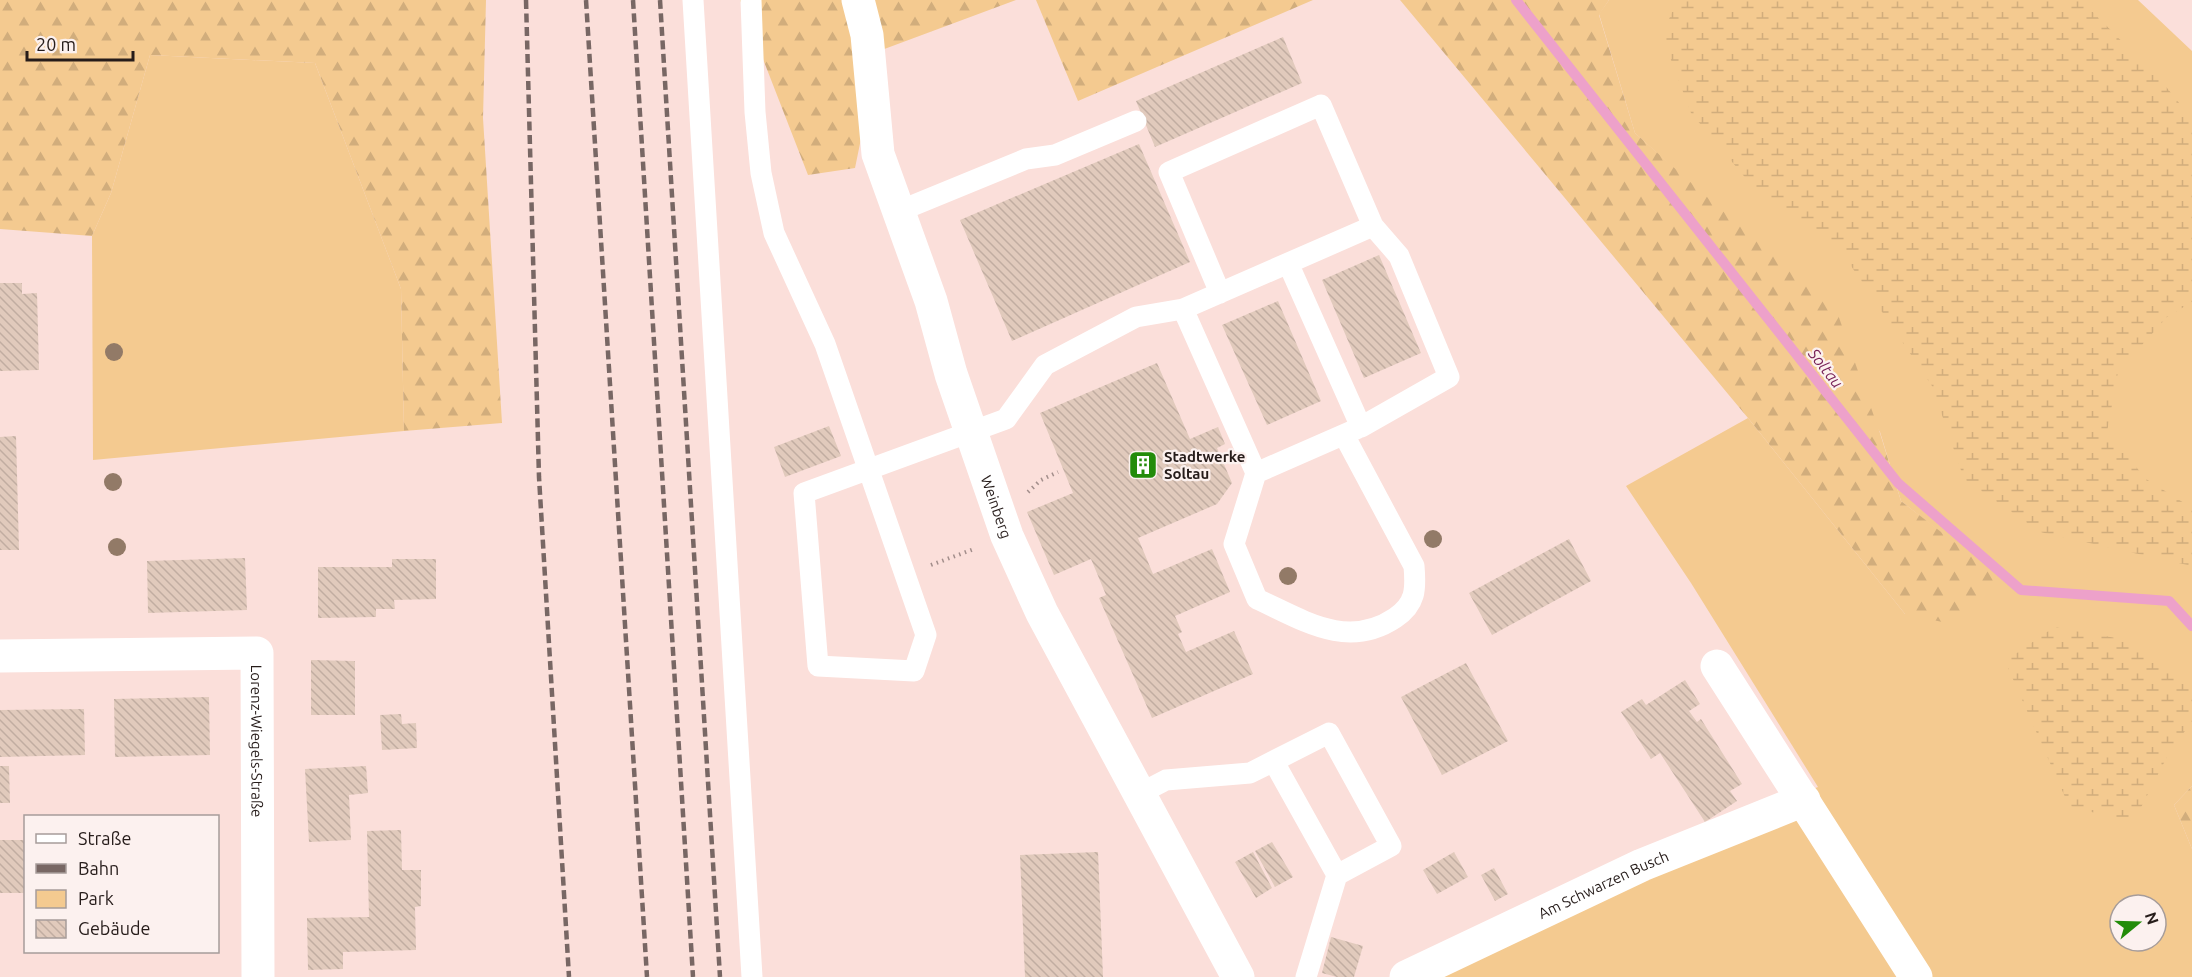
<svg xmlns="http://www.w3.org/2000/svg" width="2192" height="977" viewBox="0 0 2192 977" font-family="Ubuntu,sans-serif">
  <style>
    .green { fill: #f4ca90; fill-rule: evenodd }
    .forest { fill: url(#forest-firs) }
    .wetland { fill: url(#wetland-marsh) }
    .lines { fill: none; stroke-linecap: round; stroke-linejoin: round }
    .stream { stroke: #eda1ca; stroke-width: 10 }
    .building { fill: url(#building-back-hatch) }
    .path { stroke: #a38e8b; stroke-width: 4; stroke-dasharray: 1.5 4.5; stroke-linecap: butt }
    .service { stroke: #fff; stroke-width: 21 }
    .minor { stroke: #fff; stroke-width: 33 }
    .rail { stroke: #786764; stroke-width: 4.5; stroke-dasharray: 9 4.5; stroke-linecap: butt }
    .tree { fill: #927a67 }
    .labels { text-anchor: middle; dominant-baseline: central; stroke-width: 4.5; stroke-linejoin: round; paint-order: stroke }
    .poi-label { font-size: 15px; font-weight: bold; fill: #261c1a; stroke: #fcf1ef; text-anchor: start }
    .street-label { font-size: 15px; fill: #261c1a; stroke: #fcf1ef }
    .water-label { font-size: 16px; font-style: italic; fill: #782258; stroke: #fcf1ef }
  </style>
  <defs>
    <pattern id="forest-firs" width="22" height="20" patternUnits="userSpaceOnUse" patternTransform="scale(1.5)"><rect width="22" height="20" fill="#f4ca90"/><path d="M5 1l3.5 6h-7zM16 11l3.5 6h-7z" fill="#d1ad7c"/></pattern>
    <pattern id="wetland-marsh" width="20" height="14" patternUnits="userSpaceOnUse" patternTransform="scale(1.5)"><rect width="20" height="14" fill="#f4ca90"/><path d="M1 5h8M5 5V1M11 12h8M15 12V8" fill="none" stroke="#d1ad7c"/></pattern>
    <pattern id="building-back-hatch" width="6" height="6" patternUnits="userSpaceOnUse" patternTransform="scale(1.5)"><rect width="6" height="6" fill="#e1cabc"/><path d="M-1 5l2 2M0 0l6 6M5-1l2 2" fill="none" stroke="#c1ada1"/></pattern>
  </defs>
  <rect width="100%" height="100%" fill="#fbdfda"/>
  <path class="green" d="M1609 0H2138L2192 51V786L2174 805 2192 849V977H1406L1641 856 1818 787 1691 583 1626 486 1748 418 1905 614 1997 577 1901 501 1880 432 1722 212 1635 133 1599 14ZM2120 905H2156V941H2120Z
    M150 55 315 63 401 289 404 431 93 460 92 236 111 193Z"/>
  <path class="forest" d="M0 0H486L483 118 502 423 404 431 401 289 315 63 150 55 111 193 92 236 0 229Z
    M740 0H1016L879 51 855 168 808 175Z
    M1036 0H1313L1078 101Z
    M1400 0H1609L1599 15 1635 133 1837 312 1880 433 1901 501 1998 576 1961 626 1905 614 1748 418Z
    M2192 786V849L2174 805Z"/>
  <path class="wetland" d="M1677 0H2081L2163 83 2192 119V302L2167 317 2118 372 2107 432 2146 479 2192 508V566L2040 532 1964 479 1932 386 1843 254 1759 194 1691 113 1662 36Z
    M2054 627 2133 641 2192 685V721L2168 755 2133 823 2069 806 2005 661Z"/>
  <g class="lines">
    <path class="stream" d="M1516 0 1898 483 2021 590 2169 601 2192 626"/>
  </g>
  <path class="building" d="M1283 37 1302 83 1155 147 1136 101Z
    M1139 144 1190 262 1012 341 960 220Z
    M1379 255 1421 353 1364 378 1322 280Z
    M0 283H22V294L37 293 39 370 0 371Z
    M1278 301 1321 401 1267 425 1222 325Z
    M1157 363 1190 439 1218 427 1225 444 1217 448 1232 483 1217 504 1138 538 1153 574 1212 549 1230 592 1175 616 1182 632 1178 634 1186 652 1234 631 1253 674 1152 718 1099 598 1106 595 1091 559 1054 575 1027 512 1073 493 1040 413Z
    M829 426 841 456 785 477 774 447Z
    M16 436 19 550H0V437Z
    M1569 539 1591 581 1492 635 1469 593Z
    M245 558 247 610 148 613 147 561Z
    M392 559H436V599L394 600 395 609H376V617L318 618V567H392Z
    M311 660 355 661V715H311Z
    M1466 663 1508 741 1442 775 1401 697Z
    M1685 680 1700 704 1689 711 1697 722 1701 719 1742 784 1730 791 1737 801 1705 822 1660 753 1651 759 1621 712 1642 699 1646 705Z
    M209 697 210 755 115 757 114 699Z
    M84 709 85 755 0 757V710Z
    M401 714 402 724 416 723 417 748 382 750 380 715Z
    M0 766H9L10 803H0Z
    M366 766 368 793 349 795 351 840 309 842 305 769Z
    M401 830 402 870H421V906L415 907 416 950 343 952V969L308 970 307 918 369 917 367 831Z
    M0 840H26V893H0Z
    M1272 842 1293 877 1275 887 1255 851Z
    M1098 852 1103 977H1025L1020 855Z
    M1253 852 1272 888 1256 898 1235 862Z
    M1454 852 1468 877 1437 894 1423 870Z
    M1494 868 1508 894 1495 901 1481 875Z
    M1331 937 1363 946 1354 977H1337L1322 973Z"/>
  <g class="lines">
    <path class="path" d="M1028 492 1041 480 1058 472
      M931 565 974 549"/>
    <path class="service" d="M693 0 752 977
      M751 0 755 112 761 173 774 233 825 344 926 635 914 671 818 666 804 493 1006 419 1045 365 1136 317 1183 309 1373 226 1321 105 1169 172 1220 293
      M897 212 1026 159 1055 155 1136 121
      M1183 309 1256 473 1361 427 1288 263
      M1361 427 1449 377 1399 256 1373 226
      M1256 473 1234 544 1257 599C1303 620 1347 650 1395 618 1416 604 1416 589 1414 566L1344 435
      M1274 762 1337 875
      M1139 794 1166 780 1250 773 1329 733 1391 846 1337 875 1306 977"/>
    <g class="minor">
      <path id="s1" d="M858 0 867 35 878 154 931 301 951 374 1007 536 1042 613 1238 977"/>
      <path id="s2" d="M0 656 257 653 258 977"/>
      <path d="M1717 666 1916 977"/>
      <path id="s3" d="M1406 977 1642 865 1804 800"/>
    </g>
    <path class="rail" d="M526 0 539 477 569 977
      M586 0 647 977
      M633 0 693 977
      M660 0 720 977"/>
  </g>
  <g class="tree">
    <circle cx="114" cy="352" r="9"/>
    <circle cx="113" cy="482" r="9"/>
    <circle cx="1433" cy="539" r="9"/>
    <circle cx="117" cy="547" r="9"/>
    <circle cx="1288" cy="576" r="9"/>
  </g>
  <defs>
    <g id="building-square" transform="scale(1.5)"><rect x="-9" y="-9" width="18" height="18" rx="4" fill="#238c0a" stroke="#fcf1ef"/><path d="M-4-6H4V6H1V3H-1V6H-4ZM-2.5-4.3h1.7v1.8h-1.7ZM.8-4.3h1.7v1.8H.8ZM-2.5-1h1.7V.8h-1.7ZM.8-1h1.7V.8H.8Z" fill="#fff"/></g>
  </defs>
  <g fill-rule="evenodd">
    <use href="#building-square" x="1143" y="465"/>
  </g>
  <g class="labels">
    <g class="poi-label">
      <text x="1164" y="456">Stadtwerke<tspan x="1164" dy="17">Soltau</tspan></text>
    </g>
    <g class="street-label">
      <text stroke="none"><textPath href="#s1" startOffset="528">Weinberg</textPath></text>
      <text stroke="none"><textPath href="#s2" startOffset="345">Lorenz-Wiegels-Straße</textPath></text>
      <text stroke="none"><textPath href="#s3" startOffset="218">Am Schwarzen Busch</textPath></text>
    </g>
    <g class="water-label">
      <text transform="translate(1826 368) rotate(52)">Soltau</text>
    </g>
  </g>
  <rect x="24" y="815" width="195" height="138" fill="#fcf1ef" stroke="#a69c9a" stroke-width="1.5"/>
  <rect x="36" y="834" width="30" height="9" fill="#ffffff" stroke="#a69c9a" stroke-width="1.5"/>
  <text x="78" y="845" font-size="18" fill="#261c1a">Straße</text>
  <rect x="36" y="864" width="30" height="9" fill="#786764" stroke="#a69c9a" stroke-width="1.5"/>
  <text x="78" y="875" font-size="18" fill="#261c1a">Bahn</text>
  <rect x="36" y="890" width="30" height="18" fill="#f4ca90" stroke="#a69c9a" stroke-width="1.5"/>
  <text x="78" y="905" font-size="18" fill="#261c1a">Park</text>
  <rect x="36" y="920" width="30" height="18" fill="url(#building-back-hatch)" stroke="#a69c9a" stroke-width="1.5"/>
  <text x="78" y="935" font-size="18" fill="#261c1a">Gebäude</text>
  <g transform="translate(2138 923) rotate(71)"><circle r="28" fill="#fcf1ef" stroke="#a69c9a" stroke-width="1.5"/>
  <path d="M0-4.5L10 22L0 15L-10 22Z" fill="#238c0a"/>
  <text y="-9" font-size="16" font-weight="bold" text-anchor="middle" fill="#261c1a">N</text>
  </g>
  <path d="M27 51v9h106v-9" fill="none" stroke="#261c1a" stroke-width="3"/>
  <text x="36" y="51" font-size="18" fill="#261c1a" stroke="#fcf1ef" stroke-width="4.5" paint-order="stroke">20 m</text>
</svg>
